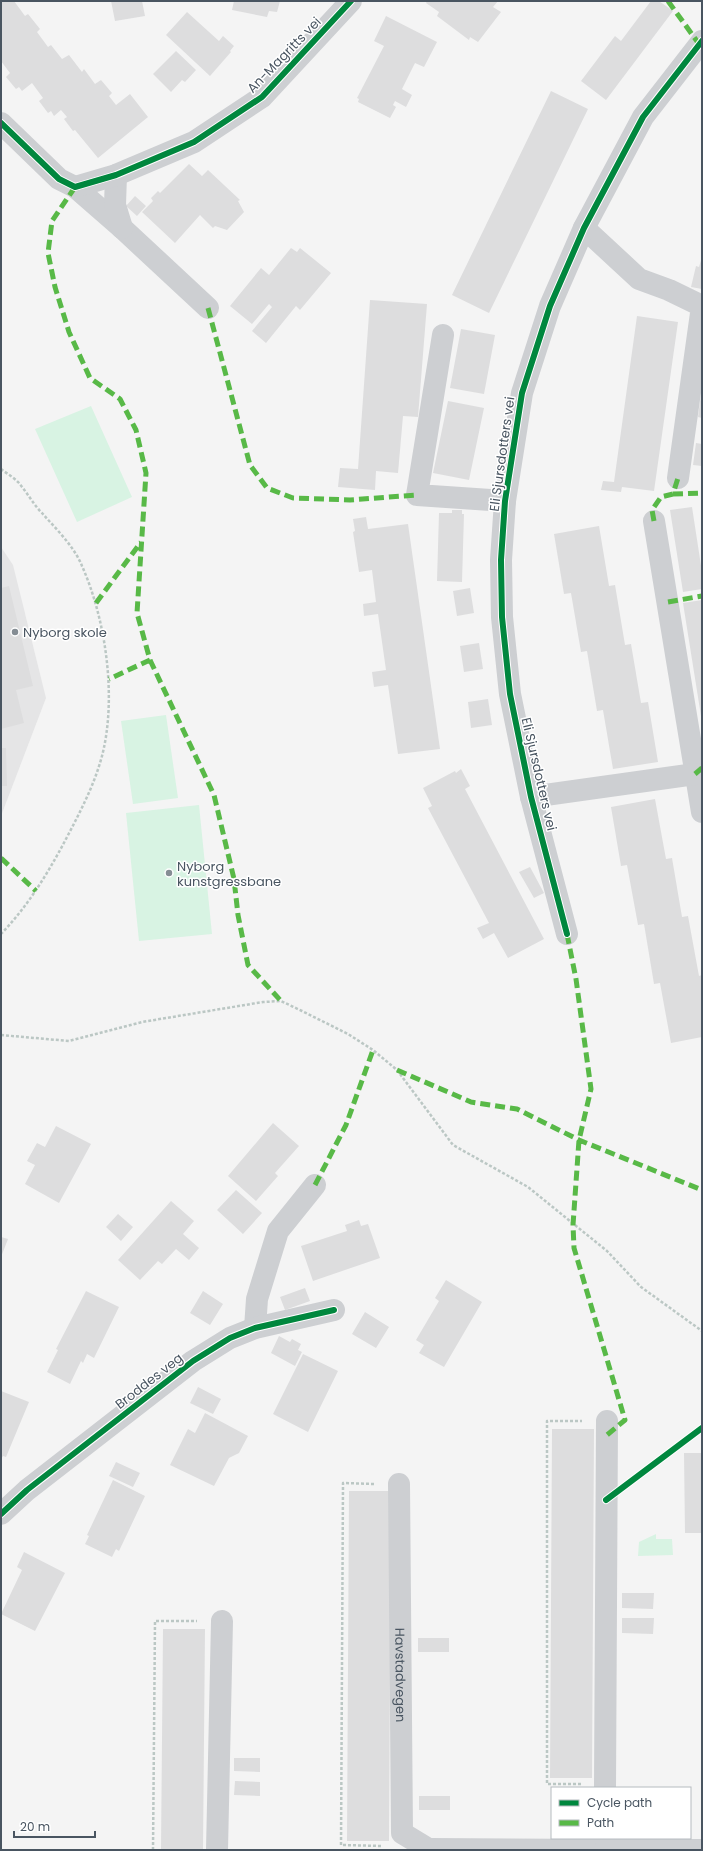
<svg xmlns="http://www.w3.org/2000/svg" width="703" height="1851" viewBox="0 0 703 1851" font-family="Poppins,sans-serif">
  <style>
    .education { fill: #e5e5e6 }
    .green { fill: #d8f3e3 }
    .building { fill: #ddddde }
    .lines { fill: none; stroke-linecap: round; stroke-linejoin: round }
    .path { stroke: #bbc7c4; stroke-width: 2.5; stroke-dasharray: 3 2; stroke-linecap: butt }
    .minor { stroke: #cdcfd2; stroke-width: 22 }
    .quiet { stroke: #58b947; stroke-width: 5; stroke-dasharray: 10 5; stroke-linecap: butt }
    .cycleway-casing { stroke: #fff; stroke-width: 8 }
    .cycleway { stroke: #00873e; stroke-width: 6 }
    .poi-dot { fill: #858d94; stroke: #fff; stroke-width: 1.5 }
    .labels { text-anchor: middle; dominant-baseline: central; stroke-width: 3; stroke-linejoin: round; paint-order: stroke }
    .street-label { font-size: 13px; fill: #495561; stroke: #fff }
    .poi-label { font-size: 13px; fill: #495561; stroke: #fff; text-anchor: start }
  </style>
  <rect width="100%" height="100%" fill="#f4f4f4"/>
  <path class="education" d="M1 547 13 565 46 698 1 816Z"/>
  <path class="green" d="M91 406 132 497 77 522 35 429Z
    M166 715 178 798 133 804 121 721Z
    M199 805 212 934 139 941 126 813Z
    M656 1534V1539H672L673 1555 638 1556 639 1542Z"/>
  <path class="building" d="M1 1H14L25 16 28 14 40 29 37 32 48 47 51 45 62 59 69 55 82 72 84 69 95 84 101 80 112 93 109 96 116 105 130 94 148 117 98 158 75 130 73 131 64 119 67 117 61 110 54 116 51 111 48 113 39 101 43 98 32 83 22 91 19 87 16 89 6 77 10 73 1 61Z
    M111 1H142L145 16 115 21Z
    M234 1H280L277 12 269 11 267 17 232 10Z
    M427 1H498L493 7 501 12 478 42 470 37 469 40 437 16 439 12 426 3Z
    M651 1H659L673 11 606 100 581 81 615 36 621 41Z
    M187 12 219 41 223 36 234 46 230 51 231 52 210 76 166 35Z
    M386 16 437 42 424 67 415 63 402 89 412 95 406 107 395 101 393 105 396 107 390 118 358 102 359 99 357 98 384 46 374 41Z
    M176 51 196 70 185 82 182 80 171 92 153 74Z
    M551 91 588 109 489 313 452 295Z
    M189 164 202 176 208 170 240 200 238 201 244 212 227 230 215 226 213 228 200 215 175 243 142 212 153 201 151 198 158 191 160 193Z
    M135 196 146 206 137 216 126 206Z
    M291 248 297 252 300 248 331 273 300 310 296 306 266 343 252 331 272 307 269 304 252 324 230 306 261 268 269 275Z
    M702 257V289L691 287 696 266 699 267Z
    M370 300 427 304 418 417 403 416 398 473 376 471 375 490 338 487 340 468 358 469Z
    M637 316 678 322 654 491 622 487 621 492 601 490 603 481 614 482Z
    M461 329 495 335 484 394 450 388Z
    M701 394H702V418L698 417Z
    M448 401 484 408 469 480 433 473Z
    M696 443 702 444V466L693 465Z
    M692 507 702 572V589L683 592 670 510Z
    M452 510H462V514H464L462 582 437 581 439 513H452Z
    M366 517 368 529 408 524 440 749 398 754 388 685 374 687 372 672 386 670 378 614 364 616 363 604 376 602 372 570 359 572 353 532 355 531 353 519Z
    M599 526 609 586 615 585 625 645 631 644 641 703 648 702 658 762 613 769 603 710 597 711 587 651 581 652 571 593 564 594 554 534Z
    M9 586 33 686 16 690 24 723 1 729V588Z
    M470 588 474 613 457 616 453 591Z
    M702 600V716H701L683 603Z
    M479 643 483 669 464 672 460 646Z
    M488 699 492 725 471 728 468 702Z
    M1 748H6L7 786H1Z
    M461 769 470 786 465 789 544 939 508 958 494 933 483 939 477 928 489 923 428 808 432 806 423 788 455 771 456 773Z
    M655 799 666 859 672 858 682 917 688 916 699 976 702 975V1037L671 1043 660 983 654 984 644 924 638 925 627 865 621 866 611 807Z
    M530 867 544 893 534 898 519 872Z
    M273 1123 299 1146 275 1173 278 1176 256 1201 228 1176Z
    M56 1126 91 1144 59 1203 25 1184 35 1165 27 1161 37 1143 45 1147Z
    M236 1190 262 1213 243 1234 217 1210Z
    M171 1201 194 1221 183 1234 199 1248 189 1260 176 1249 162 1264 158 1261 140 1280 118 1260Z
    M118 1214 133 1227 121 1241 106 1227Z
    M359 1220 361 1226 368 1224 380 1258 313 1281 301 1246 347 1231 345 1225Z
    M1 1237 8 1239 1 1257Z
    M446 1280 482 1302 444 1367 419 1353 424 1345 416 1340 439 1301 435 1298Z
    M305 1288 310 1301 285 1310 280 1297Z
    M86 1291 119 1307 94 1358 87 1354 83 1363 81 1361 70 1384 47 1372 58 1350 56 1349Z
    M203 1291 223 1304 210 1325 190 1313Z
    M365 1312 389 1327 376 1348 352 1334Z
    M279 1336 290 1342 292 1339 301 1344 298 1350 302 1352 295 1366 271 1353Z
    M303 1354 338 1371 308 1432 273 1414Z
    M198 1387 221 1399 213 1414 190 1403Z
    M1 1391 29 1402 6 1457 3 1456 1 1459Z
    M205 1413 248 1436 239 1453 229 1458 214 1486 170 1465 188 1429 195 1433Z
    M552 1429H594L592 1778H550Z
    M684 1453H702V1533H685Z
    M116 1462 140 1473 133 1487 109 1476Z
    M113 1480 145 1496 119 1551 116 1549 112 1557 85 1544 89 1536 87 1535Z
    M349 1491H391L389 1841H347Z
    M24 1552 65 1573 35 1631 1 1614 22 1570 17 1567Z
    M622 1593H654L653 1609 622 1608Z
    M622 1618H654L653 1634 622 1633Z
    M163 1629H205L203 1850H161Z
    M418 1638H449V1652H418Z
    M234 1758H260V1772L234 1771Z
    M235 1781 260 1782V1796L234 1795Z
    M419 1796H450V1810H419Z"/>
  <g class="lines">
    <path class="path" d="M1 469C6 473 13 477 18 482 27 492 33 504 42 513 56 529 74 546 82 566 106 620 117 698 102 756 94 786 80 812 66 839 48 873 28 906 1 934
      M1 1035 69 1041 142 1022 263 1002 281 1001 302 1011 348 1034 373 1050 397 1070 453 1145 528 1187 607 1251 641 1287 702 1331
      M374 1484 343 1483 341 1845 382 1846
      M581 1784H547V1421H582
      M153 1850 155 1621H197"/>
    <g class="minor">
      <path d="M1 123 59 179 75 187 122 228 208 308"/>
      <path d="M116 175 115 205 122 228"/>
      <path d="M75 187 116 175 194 142 262 97 351 1"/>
      <path d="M584 228 639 279 669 290 702 306 678 478"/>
      <path d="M443 335 417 495 505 501"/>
      <path d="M654 521 702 812"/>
      <path d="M531 797 695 774"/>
      <path d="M567 934 531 797 510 694 502 617 501 560 505 501 522 393 550 306 584 228 643 117 702 41"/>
      <path d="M255 1328 257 1299 278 1231 315 1185"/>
      <path id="s1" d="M399 1484 402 1833 430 1850"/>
      <path d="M1 1514 27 1490 193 1361 230 1338 255 1328 334 1310"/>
      <path d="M605 1788 607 1421"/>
      <path d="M430 1849 605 1850V1838"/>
      <path d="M217 1850 222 1621"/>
      <path d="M605 1850H702"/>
    </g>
    <path class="quiet" d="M668 1 699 44
      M75 187 52 221 48 253 55 287 69 332 90 378 120 399 136 430 146 473 137 613 150 660 109 679
      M208 308 250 465 267 488 293 498 350 500 417 495
      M673 494 702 493
      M654 521 652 510 661 497 673 494 678 478
      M668 602 702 596
      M96 603 141 542
      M150 660 214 795 234 879 238 915 248 965 281 1001
      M695 774 702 768
      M1 858 36 891
      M567 934 576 979 591 1089 579 1140 573 1225 574 1248 625 1420 607 1435
      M397 1070 471 1102 517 1109 579 1140 702 1190
      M315 1185 346 1125 373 1050"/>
    <g class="cycleway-casing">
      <path id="cycleway" d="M1 123 59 179 75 187 116 175 194 142 262 97 351 1
        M567 934 531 797 510 694 502 617 501 560 505 501 522 393 550 306 584 228 643 117 702 41
        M606 1500 702 1428
        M1 1514 27 1490 193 1361 230 1338 255 1328 334 1310"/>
    </g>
    <use href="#cycleway" class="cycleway"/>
  </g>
  <g class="poi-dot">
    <circle cx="15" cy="632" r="4"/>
    <circle cx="169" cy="873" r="4"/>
  </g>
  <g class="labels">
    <g class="street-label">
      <text transform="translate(284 55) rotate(-46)">An-Magritts vei</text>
      <text transform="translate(502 454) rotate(-82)">Eli Sjursdotters vei</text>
      <text transform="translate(539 774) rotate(77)">Eli Sjursdotters vei</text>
      <text transform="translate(149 1381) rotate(-38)">Broddes veg</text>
      <text stroke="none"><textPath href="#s1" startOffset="191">Havstadvegen</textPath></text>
    </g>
    <g class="poi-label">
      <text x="23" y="632">Nyborg skole</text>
      <text x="177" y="866">Nyborg<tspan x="177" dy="15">kunstgressbane</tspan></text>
    </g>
  </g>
  <rect width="703" height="1851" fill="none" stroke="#495561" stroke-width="4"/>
  <rect x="551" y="1787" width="140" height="52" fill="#ffffff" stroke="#b6bbc0"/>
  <rect x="559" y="1800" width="20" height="6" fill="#00873e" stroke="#b6bbc0"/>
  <text x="587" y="1807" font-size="12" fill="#495561">Cycle path</text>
  <rect x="559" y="1820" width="20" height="6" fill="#58b947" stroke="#b6bbc0"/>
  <text x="587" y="1827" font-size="12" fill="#495561">Path</text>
  <path d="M14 1831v6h81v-6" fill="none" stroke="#495561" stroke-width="2"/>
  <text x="20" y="1831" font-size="12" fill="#495561" stroke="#ffffff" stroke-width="3" paint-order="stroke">20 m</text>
</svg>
